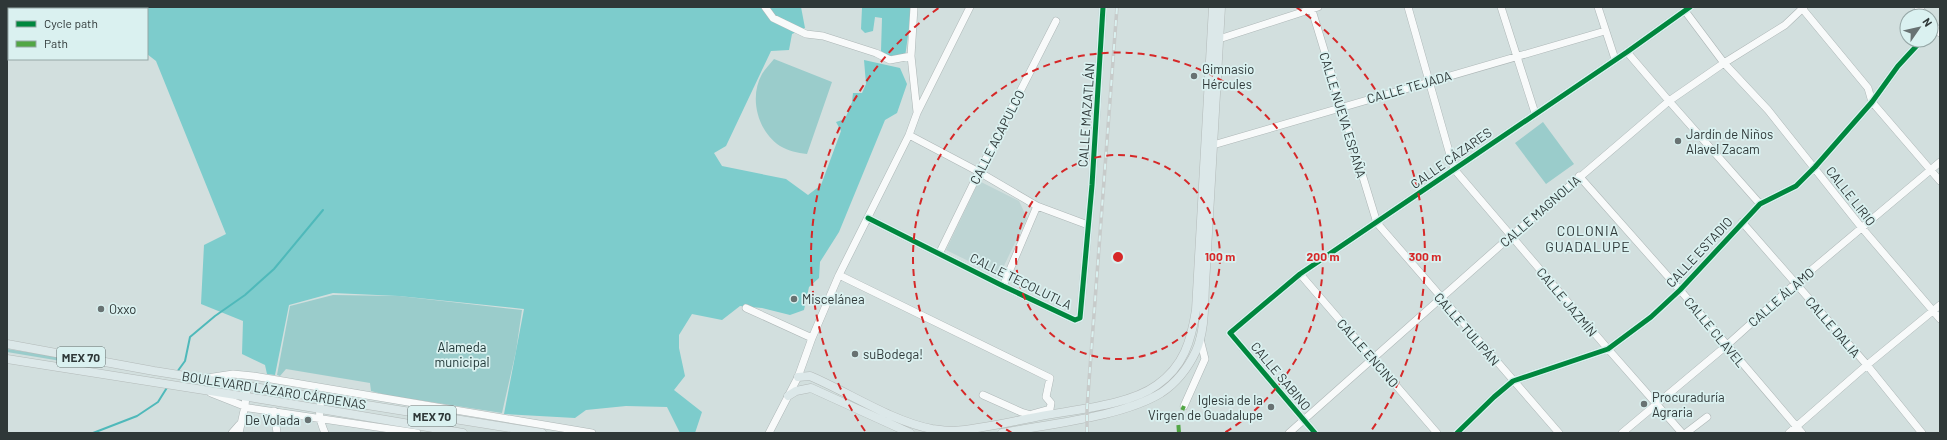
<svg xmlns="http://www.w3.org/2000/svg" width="1947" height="440" viewBox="0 0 1947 440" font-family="Barlow,sans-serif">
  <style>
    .built { fill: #bed5d4 }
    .green { fill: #9acccb }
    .forest { fill: #7dcccc }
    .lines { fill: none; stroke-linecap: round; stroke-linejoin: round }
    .stream { stroke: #4fb9ba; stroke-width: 2 }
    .minor-casing { stroke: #adb6b6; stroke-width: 8 }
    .major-casing { stroke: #b3bab9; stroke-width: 9 }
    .minor { stroke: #f8fafa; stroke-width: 7 }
    .major { stroke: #dce8e9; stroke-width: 8 }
    .rail-casing { stroke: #c7cbca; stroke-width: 3.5 }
    .rail { stroke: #daf1f0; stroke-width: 2; stroke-dasharray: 6; stroke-linecap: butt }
    .quiet { stroke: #52a645; stroke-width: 4; stroke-dasharray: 8 4; stroke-linecap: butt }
    .cycleway-casing { stroke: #daf1f0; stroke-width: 8 }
    .cycleway { stroke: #00873e; stroke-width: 5 }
    .ring { fill: none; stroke: #d62828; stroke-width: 2; stroke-dasharray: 7 5 }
    .poi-dot { fill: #687272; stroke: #daf1f0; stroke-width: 1.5 }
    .labels { text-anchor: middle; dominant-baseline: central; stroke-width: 3.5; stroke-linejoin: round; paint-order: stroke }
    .shield { fill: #daf1f0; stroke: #62706f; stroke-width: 1 }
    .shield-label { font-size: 12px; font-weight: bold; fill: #2f3838 }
    .poi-label { font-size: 13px; fill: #2f3838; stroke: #daf1f0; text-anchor: start }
    .street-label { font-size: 13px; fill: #2f3838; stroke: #daf1f0 }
    .park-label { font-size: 13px; fill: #203636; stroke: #daf1f0 }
    .neighbourhood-label { font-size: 14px; letter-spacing: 1px; fill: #2f3838; stroke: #daf1f0 }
    .centre { fill: #d62828; stroke: #daf1f0; stroke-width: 2 }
    .ring-label { font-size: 12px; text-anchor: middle; font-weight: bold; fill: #d62828; stroke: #daf1f0; stroke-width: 3.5; stroke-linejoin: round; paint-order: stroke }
  </style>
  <rect width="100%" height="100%" fill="#d2dfde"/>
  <path class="built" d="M979 181 1019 201 1027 218 999 276 946 250Z"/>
  <path class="green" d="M774 59 832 82 807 154C797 153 789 151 780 146 757 131 749 97 762 74 765 69 770 64 774 59Z
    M1543 122 1574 164 1546 184 1515 143Z
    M333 295 399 296 522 310 516 351 502 413 386 395 371 391 370 383 286 369 280 376 277 375 290 306Z
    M7 349 80 360 83 363 79 364 7 352Z"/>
  <path class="forest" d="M87 7H801L805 28 792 34 789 50 771 51 726 146 714 153 722 166 786 179 808 195 821 185 841 131 836 122 845 119 852 102 853 93H862L866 84 864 60 900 68 907 84 897 113 885 120 839 232 820 262 819 278 809 287 804 310 790 315 762 308 740 306 722 320 692 314 679 335V348L685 376 674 390 702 412 695 433H680L667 407 626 406 586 410 575 418 504 414 524 309 399 296 333 293 289 305 275 375 267 374 265 365 242 354 243 321 201 304 204 245 226 234 156 61 147 54V9H90Z
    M859 7H912L905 57 891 58 881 51 882 18 875 17 873 31 865 33 861 29 862 8Z"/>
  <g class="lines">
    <path class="stream" d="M177 372 185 361 190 337 215 316 245 295 274 269 323 210
      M93 433 137 416 158 402 168 386"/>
    <g class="minor-casing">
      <path id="minor" d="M765 7 773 18 806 34 823 36 876 53 890 60 911 56
        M914 7 911 56 917 112
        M1311 7 1377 223 1559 433
        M1408 7 1454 169 1608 349 1682 433
        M1501 7 1535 113
        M1598 7 1615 59
        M1801 7 1868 88 1872 102 1940 181
        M1918 7 1926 16
        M1685 11 1724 63 1768 110 1862 228 1940 319
        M1931 22 1940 33
        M1219 39 1318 7
        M1627 52 1669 101 1760 204
        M909 135 979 172 1037 206 1088 225
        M1208 145H1213L1605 31
        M1579 176 1680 290 1802 433
        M868 218 1003 286 1075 320 1080 318 1092 185 1103 7
        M1742 222 1867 365 1922 433
        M939 254 979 172 1056 21
        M1300 274 1437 433
        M839 275 1050 378 1046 397 1051 403 1050 409 1032 414
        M1003 286 1037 206
        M746 308 812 338
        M207 378 233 374 253 376 592 433
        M211 393 249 408 417 433
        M983 395 1021 412 1031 415
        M322 397C318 412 319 419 325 433
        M1184 406 1205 359 1200 339
        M274 411 277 433
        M232 433 239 425
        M239 433 245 406 247 386
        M769 433 798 377 812 338 839 275 909 135 917 113 970 7
        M1289 433 1511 236 1669 101 1724 63 1785 25 1804 7
        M1315 433 1230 333 1300 274 1627 52 1690 7
        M1457 433 1494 397 1513 381 1608 349 1651 317 1680 290 1760 204 1796 186 1815 167 1872 102 1898 66 1922 40
        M1622 433 1726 346 1796 283 1940 162
        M1686 433 1707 417
        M1789 433 1867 365 1940 305"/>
    </g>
    <g class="major-casing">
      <path id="major" d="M7 344 154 371 542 433
        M7 359 267 400 463 433
        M798 377 810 376C848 392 891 421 932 429 939 430 947 431 953 431 979 429 1005 423 1031 418 1067 410 1127 407 1157 385 1184 366 1191 341 1196 310L1213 7
        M788 396 796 391 811 388 910 433
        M1002 433C1048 424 1122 417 1161 393 1176 383 1188 368 1196 351 1205 331 1204 306 1205 285L1221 7"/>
    </g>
    <use href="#minor" class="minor"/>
    <use href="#major" class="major"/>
    <g class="rail-casing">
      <path id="rail" d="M1087 433V408L1117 7"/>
    </g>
    <use href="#rail" class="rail"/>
    <path class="quiet" d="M1179 433 1178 420 1184 406"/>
    <g class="cycleway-casing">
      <path id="cycleway" d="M868 218 1003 286 1075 320 1080 318 1092 185 1103 7
        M1315 433 1230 333 1300 274 1627 52 1690 7
        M1457 433 1494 397 1513 381 1608 349 1651 317 1680 290 1760 204 1796 186 1815 167 1872 102 1898 66 1922 40"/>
    </g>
    <use href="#cycleway" class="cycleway"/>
  </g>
  <g class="ring">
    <circle cx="1118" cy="257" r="102"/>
    <path d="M1012 433A205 205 0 1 1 1224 433"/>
    <path d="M865 431A307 307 0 0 1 940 7M1296 7A307 307 0 0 1 1371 431"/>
  </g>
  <g class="poi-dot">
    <circle cx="1194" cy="76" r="4"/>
    <circle cx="1678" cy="141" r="4"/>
    <circle cx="794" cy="299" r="4"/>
    <circle cx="101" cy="309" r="4"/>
    <circle cx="855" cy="354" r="4"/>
    <circle cx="1644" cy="404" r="4"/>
    <circle cx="1271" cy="407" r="4"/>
    <circle cx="308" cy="420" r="4"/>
  </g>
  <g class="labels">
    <g class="shield">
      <rect x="57" y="347" width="48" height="20" rx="3"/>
      <rect x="408" y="406" width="48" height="20" rx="3"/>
    </g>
    <g class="shield-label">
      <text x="81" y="357">MEX 70</text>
      <text x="432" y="416">MEX 70</text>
    </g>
    <g class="poi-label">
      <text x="1202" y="69">Gimnasio<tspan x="1202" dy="15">Hércules</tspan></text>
      <text x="1686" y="134">Jardín de Niños<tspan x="1686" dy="15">Alavel Zacam</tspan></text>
      <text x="802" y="299">Miscelánea</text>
      <text x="109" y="309">Oxxo</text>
      <text x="863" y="354">suBodega!</text>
      <text x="1652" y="397">Procuraduría<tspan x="1652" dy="15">Agraria</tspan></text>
      <text x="1263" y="400" text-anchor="end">Iglesia de la<tspan x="1263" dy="15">Virgen de Guadalupe</tspan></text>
      <text x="300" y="420" text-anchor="end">De Volada</text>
    </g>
    <g class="street-label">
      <text transform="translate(1409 87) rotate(-16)">CALLE TEJADA</text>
      <text transform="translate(1086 115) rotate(-86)">CALLE MAZATLÁN</text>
      <text transform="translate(1343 115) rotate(73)">CALLE NUEVA ESPAÑA</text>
      <text transform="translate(997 137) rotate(-63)">CALLE ACAPULCO</text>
      <text transform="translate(1451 158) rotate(-35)">CALLE CÁZARES</text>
      <text transform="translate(1851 196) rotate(52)">CALLE LIRIO</text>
      <text transform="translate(1540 211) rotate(-41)">CALLE MAGNOLIA</text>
      <text transform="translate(1699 252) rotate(-47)">CALLE ESTADIO</text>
      <text transform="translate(1021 281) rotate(26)">CALLE TECOLUTLA</text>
      <text transform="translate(1781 297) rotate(-41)">CALLE ÁLAMO</text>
      <text transform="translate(1567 302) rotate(50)">CALLE JAZMÍN</text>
      <text transform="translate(1833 327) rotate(49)">CALLE DALIA</text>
      <text transform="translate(1467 329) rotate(49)">CALLE TULIPÁN</text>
      <text transform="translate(1715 332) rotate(50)">CALLE CLAVEL</text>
      <text transform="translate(1368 353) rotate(49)">CALLE ENCINO</text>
      <text transform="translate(1281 376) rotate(50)">CALLE SABINO</text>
      <text transform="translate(274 390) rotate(9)">BOULEVARD LÁZARO CÁRDENAS</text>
    </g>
    <g class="park-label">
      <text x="462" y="347">Alameda<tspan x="462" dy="15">municipal</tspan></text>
    </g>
    <g class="neighbourhood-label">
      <text x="1588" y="230">COLONIA<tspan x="1588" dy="16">GUADALUPE</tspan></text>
    </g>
  </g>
  <circle cx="1118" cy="257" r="6" class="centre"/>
  <g class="ring-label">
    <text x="1220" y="261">100 m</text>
    <text x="1323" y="261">200 m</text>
    <text x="1425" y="261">300 m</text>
  </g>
  <rect width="1947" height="440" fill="none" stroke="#2f3838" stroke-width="16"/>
  <rect x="8" y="8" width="140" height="52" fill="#daf1f0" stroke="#96a7a6"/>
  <rect x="16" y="21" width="20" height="6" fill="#00873e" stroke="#96a7a6"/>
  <text x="44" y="28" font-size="12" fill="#2f3838">Cycle path</text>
  <rect x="16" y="41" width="20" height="6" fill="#52a645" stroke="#96a7a6"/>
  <text x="44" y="48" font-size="12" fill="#2f3838">Path</text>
  <g transform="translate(1919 28) rotate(56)"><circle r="19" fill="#daf1f0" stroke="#96a7a6"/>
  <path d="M0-3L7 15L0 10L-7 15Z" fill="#687272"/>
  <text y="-6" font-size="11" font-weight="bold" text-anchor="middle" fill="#2f3838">N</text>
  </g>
</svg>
